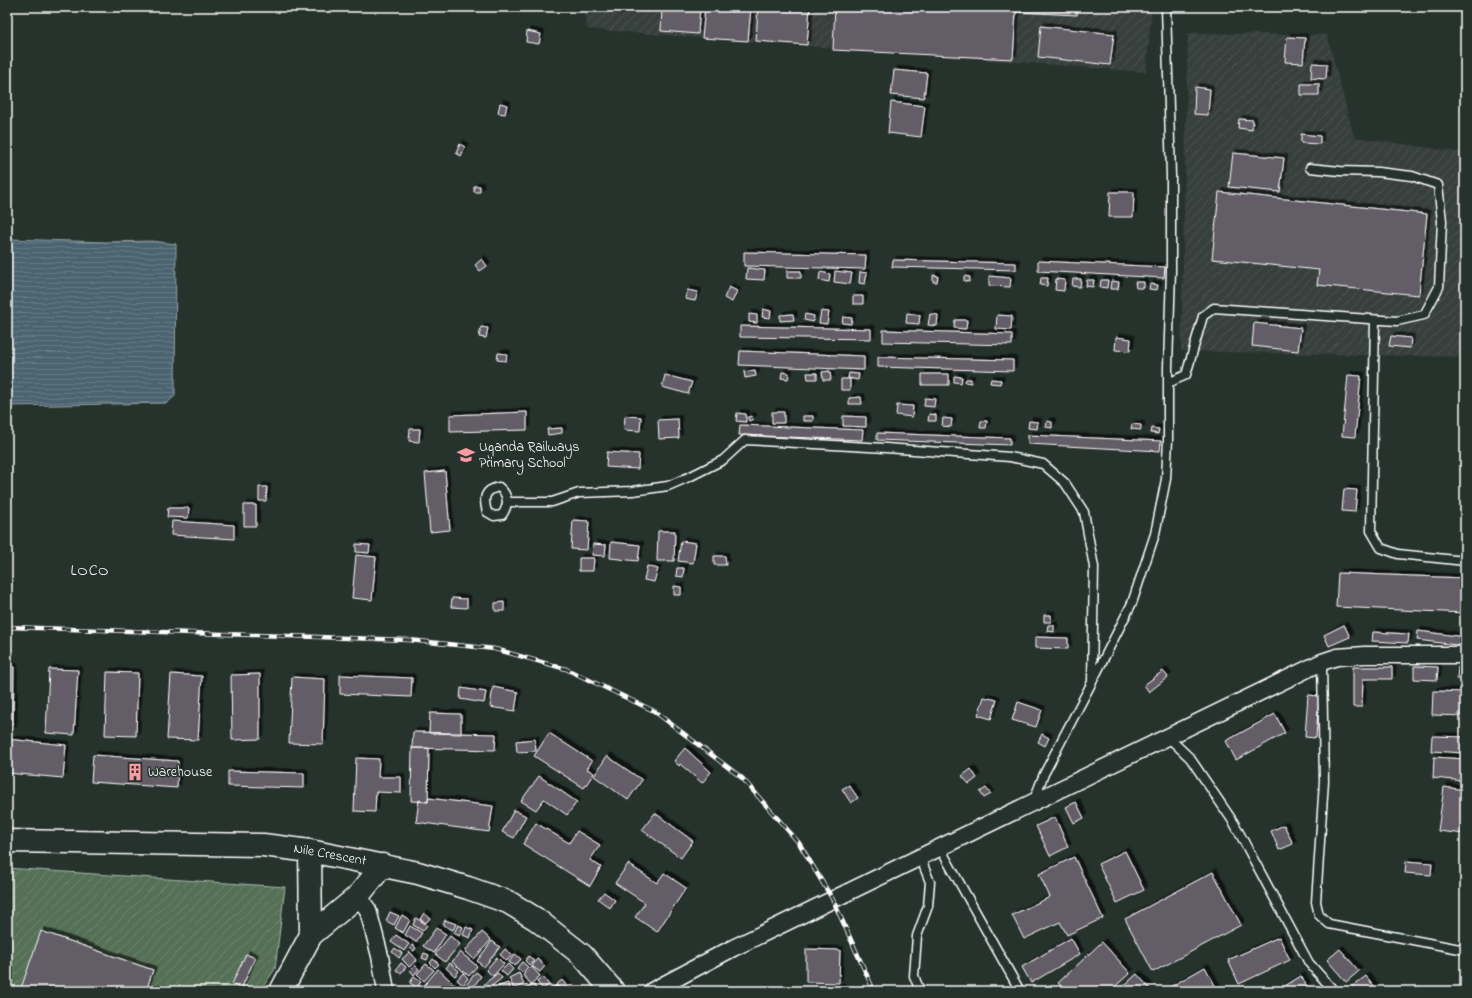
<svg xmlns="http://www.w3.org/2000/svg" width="1472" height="998" viewBox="0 0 1472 998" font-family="'Indie Flower',sans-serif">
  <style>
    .industrial { fill: url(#industrial-furrows) }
    .garden { fill: url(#garden-furrows); stroke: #aab8ab }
    .water { fill: url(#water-rules); stroke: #93a2a9 }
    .building { fill: #645d67; stroke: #fff; filter: url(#shadow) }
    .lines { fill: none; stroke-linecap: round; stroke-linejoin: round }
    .lane-casing { stroke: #fff; stroke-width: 11 }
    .street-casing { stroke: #fff; stroke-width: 19 }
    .secondary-casing { stroke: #fff; stroke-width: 25 }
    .lane { stroke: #26332d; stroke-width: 8 }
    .street { stroke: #26332d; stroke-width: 16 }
    .secondary { stroke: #26332d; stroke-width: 22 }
    .rail-casing { stroke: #fff; stroke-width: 4.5 }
    .rail { stroke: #26332d; stroke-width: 3; stroke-dasharray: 9; stroke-linecap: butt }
    .labels { text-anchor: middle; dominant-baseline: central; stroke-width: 3; stroke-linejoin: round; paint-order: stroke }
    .poi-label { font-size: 14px; fill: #fff; stroke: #26332d; text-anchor: start }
    .street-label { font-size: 14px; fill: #fff; stroke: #26332d }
    .quarter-label { font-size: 16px; letter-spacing: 1px; fill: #fff; stroke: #26332d }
  </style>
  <defs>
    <pattern id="industrial-furrows" width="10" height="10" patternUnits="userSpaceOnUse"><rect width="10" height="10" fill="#39403e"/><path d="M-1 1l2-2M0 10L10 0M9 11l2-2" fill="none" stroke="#4d5351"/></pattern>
    <pattern id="garden-furrows" width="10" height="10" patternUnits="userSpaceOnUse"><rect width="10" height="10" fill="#557057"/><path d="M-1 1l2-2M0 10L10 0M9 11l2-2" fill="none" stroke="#6e8570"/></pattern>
    <pattern id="water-rules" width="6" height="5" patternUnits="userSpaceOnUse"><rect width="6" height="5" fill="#4b6470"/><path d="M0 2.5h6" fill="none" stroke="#667b85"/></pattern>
    <filter id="shadow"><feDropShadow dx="3.5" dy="-3.5" stdDeviation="0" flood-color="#0009"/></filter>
  </defs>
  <rect width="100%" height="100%" fill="#26332d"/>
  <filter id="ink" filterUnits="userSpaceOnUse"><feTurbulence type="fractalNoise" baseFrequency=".025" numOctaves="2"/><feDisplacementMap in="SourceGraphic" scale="8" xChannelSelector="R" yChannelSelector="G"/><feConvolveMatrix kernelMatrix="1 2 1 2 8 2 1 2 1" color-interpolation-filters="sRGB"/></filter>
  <g filter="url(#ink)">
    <path class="industrial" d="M584 7H1152L1146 72 587 29Z
      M1188 33 1327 35 1354 137 1465 153V357L1181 351Z"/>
    <path class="garden" d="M7 868 285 887 275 969 260 991H7Z"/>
    <path class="water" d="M7 239 106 242 152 241 176 244 175 396 167 403 7 406Z"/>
    <path class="building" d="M662 7H700L698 34 661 31Z
      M705 7H751L748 41 702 38Z
      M758 7H810L807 45 756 41Z
      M835 7H1078L1077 15 1016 12 1013 59 833 50Z
      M1041 26 1114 34 1110 65 1038 57Z
      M527 31 541 34 539 44 526 42Z
      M1287 37 1305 38 1303 63 1285 62Z
      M1312 63 1327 64 1326 79 1311 78Z
      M894 70 927 73 924 98 891 95Z
      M1301 84H1319V95H1301Z
      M1195 87 1210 89 1208 115 1194 114Z
      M891 102 925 106 921 137 888 133Z
      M500 103 507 105 505 114 498 113Z
      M1239 119 1253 120 1252 130 1238 128Z
      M1301 134 1320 136V144L1301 143Z
      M460 144 465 147 461 156 456 153Z
      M1233 153 1284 158 1280 192 1229 187Z
      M474 186H480V192H474Z
      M1110 192H1134L1133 217H1109Z
      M1219 192 1427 214 1419 295 1317 285 1319 270 1212 259Z
      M744 252 866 255 865 269 744 266Z
      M482 259 487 266 480 271 475 265Z
      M893 260 1016 263V270L892 267Z
      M1038 261 1165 267 1164 278 1038 271Z
      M747 268 765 270 764 280 746 279Z
      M787 271H801V278H787Z
      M835 271 852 273 850 284 834 282Z
      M820 272 830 274 829 282 819 280Z
      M860 272 867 273 865 284 859 283Z
      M933 275 938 276 937 282H933Z
      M964 276 970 277 969 282 964 281Z
      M989 276 1011 278 1010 287 989 286Z
      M1041 278H1048L1047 286 1040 285Z
      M1056 279 1065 280 1064 291 1055 290Z
      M1073 279H1081L1080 287 1072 286Z
      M1087 280H1094L1093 287 1086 286Z
      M1101 280H1108L1107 288 1100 287Z
      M1111 281 1119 282 1118 289H1110Z
      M1135 282H1144V288H1136Z
      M1150 284 1158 285 1157 290 1149 289Z
      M729 287 737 291 732 302 724 298Z
      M687 290 698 292 695 301 685 299Z
      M853 296H863V304H853Z
      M763 309 771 311 770 318 762 317Z
      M821 311 829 312 827 324 819 323Z
      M907 313 920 315 919 324 906 323Z
      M749 314 757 315V323L749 322Z
      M793 314 794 320 780 321V315Z
      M805 314 814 316 813 322 804 320Z
      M930 314 938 315 937 326 928 325Z
      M997 315 1012 316 1011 330 996 329Z
      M843 317 852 318 851 324 842 323Z
      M955 320H967L966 329 954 328Z
      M1254 323 1301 328 1298 351 1252 346Z
      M740 326 871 329V339L740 337Z
      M481 327 488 328 486 338 479 337Z
      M883 330 1012 334V345L883 342Z
      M1391 336 1411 338 1410 348 1389 346Z
      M1116 337 1131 339 1130 351 1115 350Z
      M740 351 864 356V370L739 365Z
      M498 353 507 354 506 361 497 360Z
      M878 357 1013 360V371L878 367Z
      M755 370 756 376 745 378 744 372Z
      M830 371 831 380H823L822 372Z
      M782 372 789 373 788 379 781 378Z
      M807 373H817V379H808Z
      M849 373 859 374 858 380 848 378Z
      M922 374H949V385H922Z
      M665 375 692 382 688 394 662 387Z
      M1348 375 1361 376 1355 437 1342 436Z
      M954 376 962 377 961 383 954 382Z
      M841 379H850V390H841Z
      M966 379H971V383L965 382Z
      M991 379 1001 380 1000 384 990 383Z
      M861 397 862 404H849V398Z
      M925 398 935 399 934 407 924 406Z
      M897 405 913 406 912 417 896 415Z
      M527 412V430L450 432V415Z
      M772 412H784V423H772Z
      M737 413 746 414V422L736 421Z
      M929 414 936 415V421H928Z
      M625 416 641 417 640 431 624 430Z
      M752 416 753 419 749 421 748 417Z
      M803 416H813V421H803Z
      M843 416 866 417V427L843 426Z
      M943 418 952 419 951 427 942 426Z
      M678 419 679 438 659 439 658 420Z
      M981 421H987L986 428H980Z
      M1029 421 1038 422 1037 429 1028 428Z
      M1047 421 1052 422V428L1046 427Z
      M1132 424 1141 425V430L1131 429Z
      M740 425 863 430 862 440 739 435Z
      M562 428V433L548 435 547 429Z
      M1152 428 1159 429 1158 434 1151 433Z
      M410 429H420L419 442 409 441Z
      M877 433 1010 438V445L877 440Z
      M1028 435 1161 441 1160 451 1028 444Z
      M607 452 639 454 638 469 606 467Z
      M445 471 450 530 430 532 425 473Z
      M259 487H267L266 501H259Z
      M1344 489 1357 490 1355 512 1342 511Z
      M244 505H256V526H244Z
      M168 508H189L188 518 167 517Z
      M573 520 589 521 587 550 571 549Z
      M172 521 234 525V539L171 535Z
      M658 531H675L674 561H657Z
      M681 541 696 543 693 563 678 561Z
      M611 542 640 545 638 561 610 558Z
      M356 544 370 545 369 553 356 552Z
      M593 544 606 545 605 556 592 555Z
      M356 555 376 557 372 600 352 598Z
      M714 556H725L726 565H714Z
      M579 558H594L593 571H579Z
      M647 566 658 569 654 582 644 580Z
      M677 568H684L683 577 676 576Z
      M1338 573 1465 578V613L1336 607Z
      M674 586 681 587V595H674Z
      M452 598 467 599V608L451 607Z
      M504 602V611H495V603Z
      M1044 615H1051V622H1044Z
      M1048 625H1054V632L1047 631Z
      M1344 625 1350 637 1329 646 1324 635Z
      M1418 631 1465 637V646L1417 640Z
      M1373 632 1409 634 1408 643 1372 641Z
      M1035 637 1068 638V649L1035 648Z
      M1414 666 1438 667 1437 680 1414 679Z
      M7 667H14L13 730H7Z
      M1353 667H1392V679H1363L1362 707H1353Z
      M1458 667H1465V680L1457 679Z
      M49 669 78 670 74 735 46 733Z
      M1163 671 1168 677 1149 692 1144 685Z
      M107 672 138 673 136 736 105 735Z
      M171 674 202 676 198 740 167 739Z
      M260 674V739L232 740 231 675Z
      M340 675 412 678 411 697 340 694Z
      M292 677 325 679 323 744 289 743Z
      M493 687 518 692 515 711 490 707Z
      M461 688 486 692 484 703 460 699Z
      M1433 691 1465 692V716L1432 715Z
      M1308 695 1319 696 1316 738 1305 737Z
      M984 697 997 700 991 719 978 715Z
      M1018 702 1042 710 1036 727 1012 720Z
      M430 713 461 714V734L429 733Z
      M1275 714 1285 733 1236 760 1226 741Z
      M413 732 496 734 495 750 412 748Z
      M549 733 592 761 587 769 594 773 584 788 534 756Z
      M1042 734 1049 738 1045 746 1038 742Z
      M1432 736 1465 737V753L1431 751Z
      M7 739 66 745 63 778 7 773Z
      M535 739 536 751 517 752 516 741Z
      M412 748H429L428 802 411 801Z
      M685 748 711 772 702 783 680 764 679 766 674 761Z
      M93 755 178 761 177 788 91 782Z
      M607 756 642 780 628 800 594 776Z
      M1434 757 1465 759V781L1433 778Z
      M356 758 379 759 378 777H401V793L376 792 375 812 354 811Z
      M971 769 977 778 969 784 962 776Z
      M228 771 304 773V788L228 786Z
      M539 776 577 802 567 815 544 799 536 810 521 801Z
      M849 785 858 798 851 803 842 789Z
      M1444 787 1465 790V834L1438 831Z
      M986 788 991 794 984 798 980 792Z
      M428 798 493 806 489 832 416 822 419 800 428 802Z
      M1076 802 1084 818 1074 823 1066 807Z
      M514 810 526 816 514 838 502 832Z
      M655 813 693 841 681 858 642 830Z
      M1055 817 1068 847 1050 856 1036 826Z
      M536 823 569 843 577 831 600 845 590 860 601 867 590 886 523 844Z
      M1284 825 1293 844 1279 850 1271 831Z
      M1125 851 1144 890 1117 903 1098 864Z
      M1074 857 1103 918 1067 935 1060 922 1024 939 1012 915 1050 897 1039 874Z
      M1406 861 1432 863 1431 875 1405 873Z
      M628 864 657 883 664 873 686 888 657 932 635 917 645 903 615 883Z
      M1213 872 1241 925 1153 972 1125 919Z
      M604 892 615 900 610 908 598 899Z
      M390 912 399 916 394 925 386 921Z
      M424 913 430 918 426 923 420 919Z
      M402 915 410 920 403 933 395 928Z
      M416 918 427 925 423 931 413 925Z
      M445 920 456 924 453 930 443 925Z
      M458 925 463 927 459 936 454 933Z
      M410 926 422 933 416 942 405 935Z
      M466 927 473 930 470 938 463 935Z
      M436 928 446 934 434 953 423 946Z
      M41 931 153 970 146 991H20Z
      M482 932 491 940 474 959 465 951Z
      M396 935 409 944 404 951 391 942Z
      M450 936 460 944 445 962 435 954Z
      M1279 937 1290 960 1239 984 1228 960Z
      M1071 938 1080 954 1031 983 1022 967Z
      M492 941 500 947 484 967 477 961Z
      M1102 942 1130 973 1110 991H1065L1058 983Z
      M412 945 416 948 414 951 410 948Z
      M395 948 402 953 399 958 392 952Z
      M505 949 512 955 507 961 500 955Z
      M806 949 840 950 839 983 806 982Z
      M1340 949 1359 971 1346 982 1327 960Z
      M410 952 417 960 409 967 402 959Z
      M460 952 477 966 469 976 452 962Z
      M424 953 429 955 427 960 422 958Z
      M246 954 255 958 241 989 232 984Z
      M515 954 521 959 515 966 509 962Z
      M529 956 534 961 529 965 525 961Z
      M497 957 504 964 493 976 486 970Z
      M433 959 439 964 435 968 430 963Z
      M537 959 545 966 540 972 532 966Z
      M522 962 528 967 523 973 517 968Z
      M401 963 406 967 401 973 396 970Z
      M450 963 459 971 455 976 446 968Z
      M426 964 434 970 424 981 417 974Z
      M508 964 513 969 507 976 501 971Z
      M415 965 419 969 414 975 410 970Z
      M532 967 540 976 531 984 523 975Z
      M1205 967 1218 991H1166L1165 990Z
      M438 969 453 983 446 991H423L421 989Z
      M476 972 481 976 472 989 466 985Z
      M463 973 468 978 463 985 457 980Z
      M498 973 502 978 488 989 484 984Z
      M519 973 524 984 514 989 509 978Z
      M1137 974 1152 991H1118Z
      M414 976 421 981 417 988 410 983Z
      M1301 976 1307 986 1299 991H1277Z
      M1366 976 1378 991H1353L1350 988Z
      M543 977 549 985 543 989 537 982Z
      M562 980 571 991H562L556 985Z
      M508 983 511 991H491L490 989Z
      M454 984 463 991H450Z
      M534 985 537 991H522L521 990Z
      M556 986 558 991H547L546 990Z
      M841 986 842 991H834L833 989Z
      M411 987 416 991H407Z
      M161 988 168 991H159Z"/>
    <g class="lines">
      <g class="lane-casing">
        <path id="lane" d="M1375 320 1371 531 1381 548 1398 554 1465 561
          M1168 383 1186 375 1203 316 1214 308 1397 321 1424 315 1439 287 1442 221 1438 185 1412 176 1378 172 1340 171 1310 168
          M499 487C509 495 509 505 502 515L494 516 487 512C483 498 484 490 499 487Z
          M508 502H552L579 493 633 491 668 486 691 476 723 460 745 440 886 448 1010 457 1043 464 1065 483 1084 512 1094 567 1092 681
          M1322 662 1324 781 1316 902 1319 915 1329 924 1465 950
          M1168 737 1190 758 1234 823 1309 963 1334 991
          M1033 802 1044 774 1091 684 1132 603 1155 534 1166 479 1168 440V367L1171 271V176L1166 7
          M940 848 1020 991
          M920 991 914 976 917 936 928 906 930 882 920 857"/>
      </g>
      <g class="street-casing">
        <path id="street" d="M358 896 368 910 380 956 386 991
          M652 991 733 948 1322 662 1337 657 1365 655H1465"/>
      </g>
      <g class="secondary-casing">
        <path id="secondary" d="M7 841 263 845 310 851 418 873 468 888 508 902 536 919 582 955 613 991
          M311 935 358 896 383 865
          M281 991 311 935 310 851"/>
      </g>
      <use href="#lane" class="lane"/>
      <use href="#street" class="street"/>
      <use href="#secondary" class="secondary"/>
      <g class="rail-casing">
        <path id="rail" d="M7 627 409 640 495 649 566 669 654 711 742 778 799 843 833 900 874 991"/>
      </g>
      <use href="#rail" class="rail"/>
    </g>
  </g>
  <defs>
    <g id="school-bare" transform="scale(1.38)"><path d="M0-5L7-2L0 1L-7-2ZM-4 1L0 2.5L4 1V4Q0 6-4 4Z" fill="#ff9aa2" stroke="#26332d" stroke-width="2.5" paint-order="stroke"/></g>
    <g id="building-bare" transform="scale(1.38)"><path d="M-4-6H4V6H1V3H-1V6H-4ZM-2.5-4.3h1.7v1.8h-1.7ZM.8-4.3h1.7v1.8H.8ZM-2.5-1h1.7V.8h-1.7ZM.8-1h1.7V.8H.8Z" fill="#ff9aa2" stroke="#26332d" stroke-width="2.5" paint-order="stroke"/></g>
  </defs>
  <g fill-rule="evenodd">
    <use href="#school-bare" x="466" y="455"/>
    <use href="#building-bare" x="135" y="772"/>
  </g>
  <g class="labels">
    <g class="poi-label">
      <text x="479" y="447">Uganda Railways<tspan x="479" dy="16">Primary School</tspan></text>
      <text x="148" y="772">Warehouse</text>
    </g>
    <g class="street-label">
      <text transform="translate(330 855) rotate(10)">Nile Crescent</text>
    </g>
    <g class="quarter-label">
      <text x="90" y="571">LOCO</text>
    </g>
  </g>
  <rect width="1472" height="998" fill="none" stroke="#26332d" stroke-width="24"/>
  <rect x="12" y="12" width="1448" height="974" fill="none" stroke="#fff" stroke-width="1.5" filter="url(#ink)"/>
</svg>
